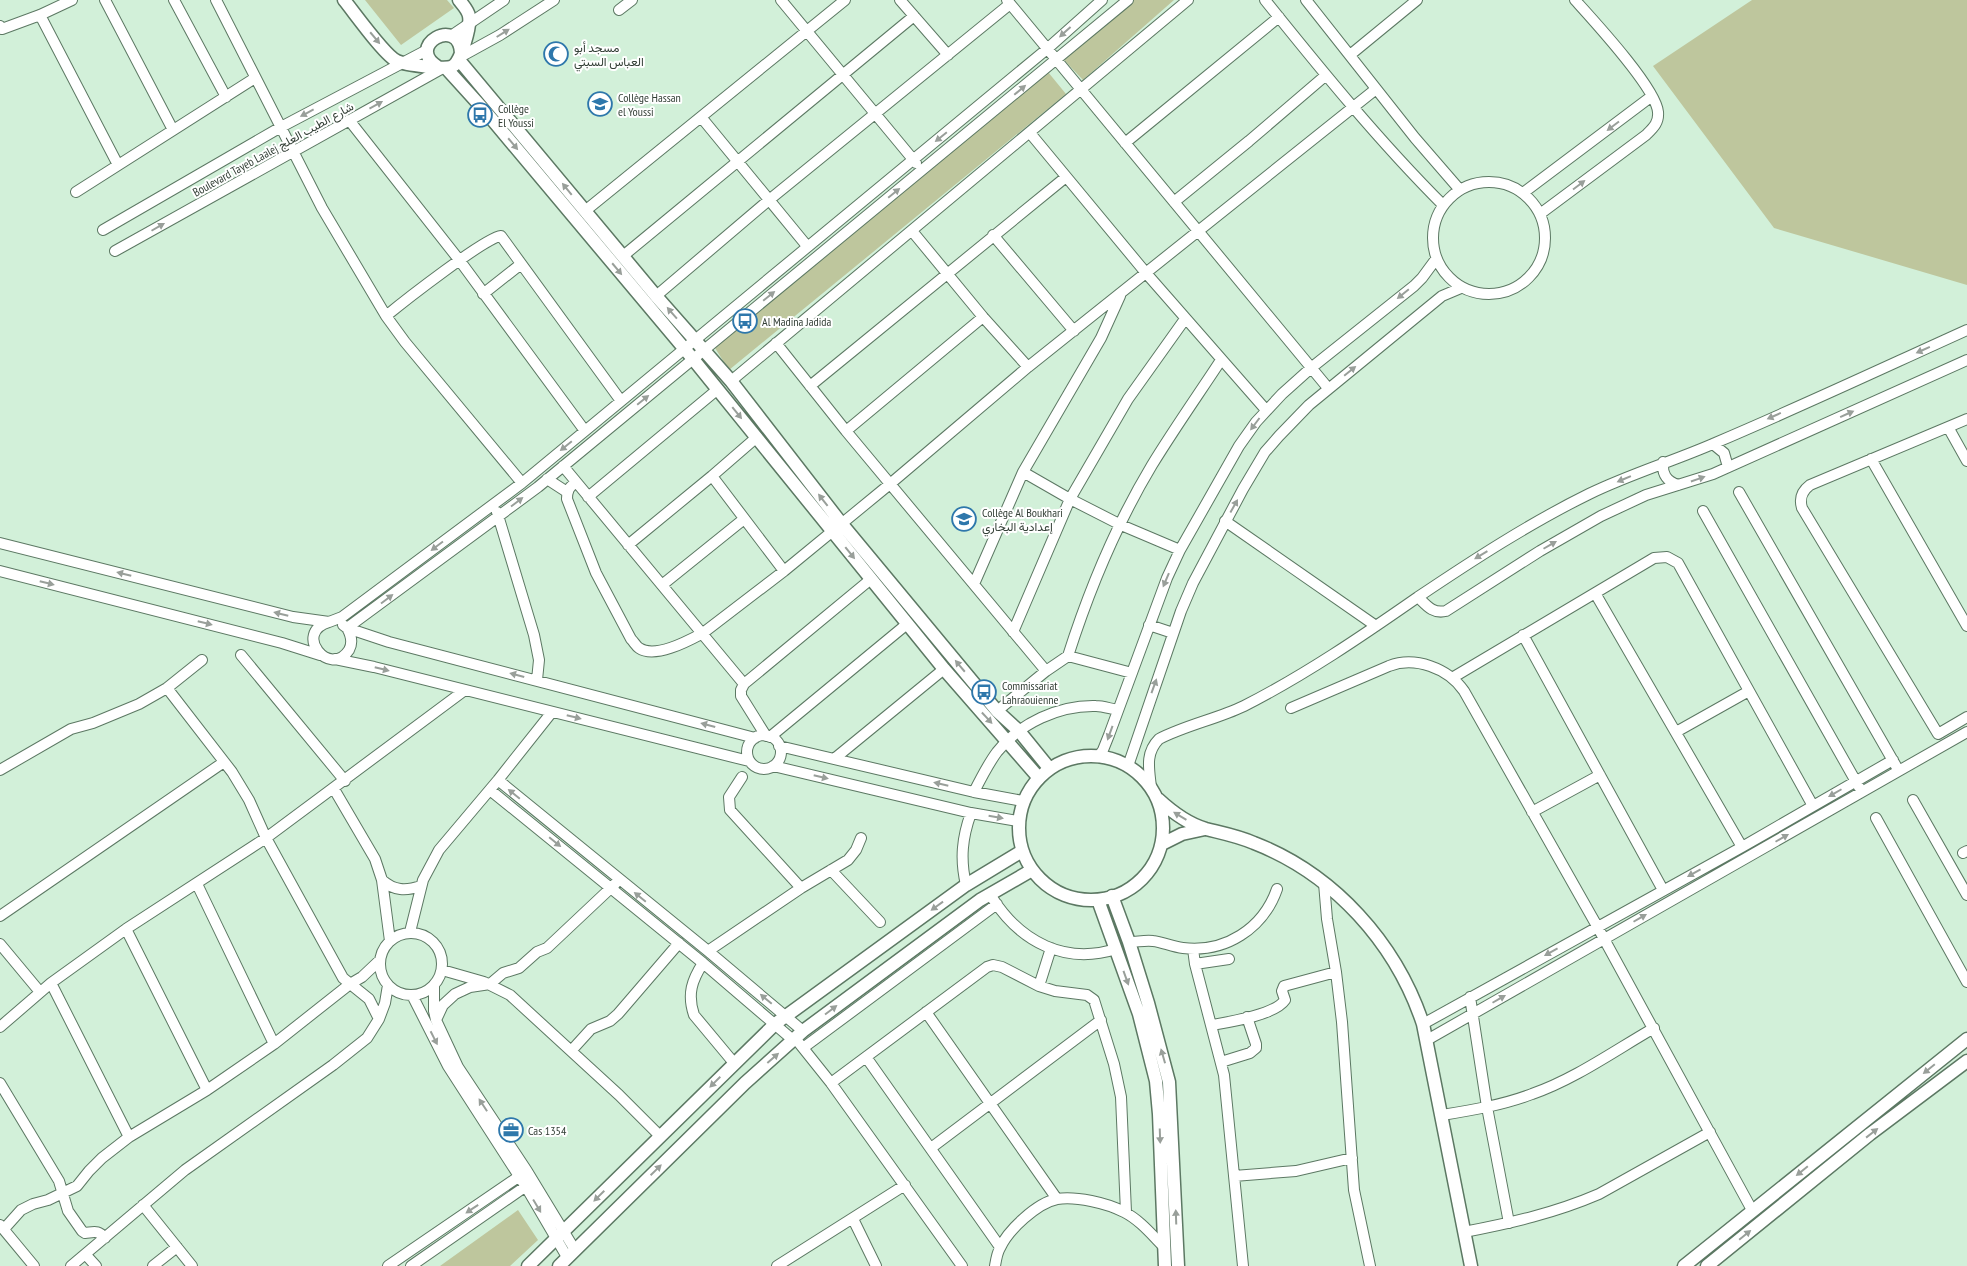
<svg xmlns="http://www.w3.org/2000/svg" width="1967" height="1266" viewBox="0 0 1967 1266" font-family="'PT Sans Narrow',Vazirmatn,sans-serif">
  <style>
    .green { fill: #bec69d }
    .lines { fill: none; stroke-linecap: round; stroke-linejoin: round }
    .minor-casing { stroke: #5c7863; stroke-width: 12 }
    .tertiary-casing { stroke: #5c7863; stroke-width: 15 }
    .minor { stroke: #fff; stroke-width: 10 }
    .tertiary { stroke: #fff; stroke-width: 12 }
    .oneway { fill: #999f9a }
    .labels { text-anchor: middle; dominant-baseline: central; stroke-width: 4; stroke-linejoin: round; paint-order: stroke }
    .poi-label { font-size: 12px; fill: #333f36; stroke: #fff; text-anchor: start }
    .street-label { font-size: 12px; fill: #333f36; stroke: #fff }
  </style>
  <rect width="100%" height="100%" fill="#d2f0d9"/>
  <path class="green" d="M365 0H447L454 8 401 45Z
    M1132 0H1174L1083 80 1064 60Z
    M1752 0H1967V285L1774 228 1653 66Z
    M1048 72 1066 94 729 370 715 348Z
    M518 1210 538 1240 510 1266H440Z"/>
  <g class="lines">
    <g class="minor-casing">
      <path id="minor" d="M105 0 173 130
        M174 0 226 97
        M216 0 322 208 386 316 405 342 522 483
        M781 0 916 163
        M900 0 948 55
        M1007 0 1328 388
        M1265 0C1322 71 1379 141 1443 205
        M1306 0 1415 138 1460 190
        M619 10 632 0
        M40 15 118 165
        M0 26 2 29 40 15 72 0
        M451 36 504 0
        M1350 55 1417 0
        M460 57 500 35 554 0
        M701 117 807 246
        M349 120 460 261 585 431
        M1030 133 1146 273 1266 410
        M1125 143 1279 17
        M1433 238a56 56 0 1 1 112 0a56 56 0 1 1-112 0Z
        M76 192 255 78
        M1523 193 1652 96
        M1174 202 1249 141 1325 76
        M585 211 845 0
        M1540 214 1646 135C1653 128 1659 123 1658 112 1656 88 1593 20 1575 0
        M103 230 281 127 427 50
        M912 231 983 317 1028 367
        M993 235 1074 331
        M115 251 443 68
        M623 256 914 16
        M483 294 521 264
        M656 296 769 200 1010 4
        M386 316C403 302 486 237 501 236L621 401
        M1967 330C1883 368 1800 407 1715 443 1674 461 1630 474 1589 494 1530 523 1473 560 1418 597 1427 606 1433 614 1446 611L1540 551 1601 516 1646 495 1713 474 1967 360
        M776 343 846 431 1046 671
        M731 381 1188 0
        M810 386 1066 177
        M1967 419 1810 485C1802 491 1799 498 1802 508L1938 734 1967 717
        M1948 427 1967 461
        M846 431 983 317
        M1713 444 1724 453 1728 467
        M1871 459 1967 626
        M1663 462C1662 474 1666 481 1678 485
        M563 466 744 684
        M1023 472 1070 499 1121 525 1180 550
        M712 476 784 571
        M547 479 567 492
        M576 483C569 486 567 491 567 499L596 573 631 639C634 642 636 646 639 648 655 659 688 641 703 633L784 571 890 484 1028 367 1376 89
        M1739 492 1896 766
        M588 497 718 389
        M1703 511 1859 787
        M497 512 534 635 539 660 537 680
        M1225 521 1376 626
        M0 543 293 617 329 622 342 617 522 483 1047 49 1102 0
        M628 545 712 476 757 437
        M0 571 282 643 320 655
        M974 584 1023 472 1101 338 1120 296
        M662 585 744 519
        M1595 593 1742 847
        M329 622C292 633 330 679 349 650 353 643 351 635 347 628
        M343 625 347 628 389 642 755 738
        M1149 625 1173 633
        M347 628 538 487 1128 0
        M1013 632 1070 499 1128 399 1185 319
        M1523 635 1663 890
        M241 655 345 781
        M1068 656C1089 590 1116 525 1152 465 1174 429 1198 395 1221 360
        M335 659 374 667 749 761
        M1452 678 1654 558 1667 557 1678 563 1813 806
        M167 688 232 772 249 800 266 838 343 978 369 999 379 1019
        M1291 708 1389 666C1415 656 1448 668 1464 691L1597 926 1752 1210
        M997 711 1046 671 1068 656 1132 673
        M1676 732 1749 691
        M747 752a17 17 0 1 1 34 0a17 17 0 1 1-34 0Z
        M766 736 741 696V690L744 684 871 579
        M770 737 907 624
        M779 746 974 792 1023 801
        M1099 756 1103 750 1109 735 1167 578 1180 550 1239 446 1256 422 1282 394 1311 368 1414 286 1422 278 1436 259
        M834 759 944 669
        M773 766 971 813 1018 821
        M1128 766 1181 611 1193 583 1243 489 1265 452 1279 436 1309 405 1442 296 1461 288
        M0 770 71 729 93 723 139 704 167 688 202 660
        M742 777 729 797 730 810 801 888
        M498 780 708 951 803 1031
        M1151 787C1149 769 1145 753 1159 739 1186 725 1217 719 1244 706 1305 675 1362 636 1418 597
        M334 789 375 859 382 880 390 941
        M490 790 703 963 793 1040
        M974 792C981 778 988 764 997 752 1020 723 1059 705 1096 706 1103 706 1111 709 1118 710
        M1913 800 1967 895
        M1532 812 1600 775
        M1876 818 1967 982
        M1963 853 1967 851
        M831 870 880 922
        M382 880C394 891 406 891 421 886
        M1324 883 1327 919 1336 972 1342 1022 1354 1190 1370 1266
        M197 884 274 1044
        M966 885C960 859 962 838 971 813
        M993 899C1021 942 1065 965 1116 949
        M0 916 224 762
        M126 929 207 1090
        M410 932 423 880 439 850 498 780 552 712
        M380 964a31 31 0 1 1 62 0a31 31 0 1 1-62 0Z
        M1129 942C1137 942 1145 940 1153 941 1163 942 1172 947 1183 948 1225 953 1263 929 1277 889
        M0 944 40 992
        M1193 949 1195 964 1224 1075 1243 1266
        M708 951 801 888 848 860 856 850 861 838
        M703 963C692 980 687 994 694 1015L734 1063
        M1195 964 1229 959
        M442 970 484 982 510 995 619 1095 660 1136
        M434 985V1011L436 1020 458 1067 527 1171 575 1250
        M1039 986 1051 948
        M412 995 448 1066 526 1187 567 1257
        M1470 997 1487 1107 1509 1223
        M926 1012 1057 1199
        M436 1020 443 1005 455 994 470 987 490 984 503 973 519 968 537 952 547 948 615 884
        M1423 1024 1742 847 1893 760
        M1212 1025C1229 1022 1275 1015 1285 1000L1282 991 1284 986 1336 972
        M0 1027 51 983
        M795 1038 831 1083 962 1266
        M1427 1040 1967 732
        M803 1048 997 904
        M571 1051 591 1029 610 1021 618 1014 679 943
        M866 1057 1000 1247
        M1221 1062 1250 1053 1256 1048V1044L1247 1017
        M0 1083 59 1181 68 1211 82 1231 85 1233C95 1232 98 1230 105 1238
        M831 1083 987 967 993 965 1002 967 1039 986 1055 991 1087 995 1094 1000 1114 1064 1121 1097 1126 1212
        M1442 1115C1473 1110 1503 1105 1532 1094 1575 1079 1614 1051 1654 1028
        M129 1137 51 983 126 929 266 838 465 690
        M931 1148 1101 1020
        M1234 1176 1296 1171 1352 1158
        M143 1205 192 1266
        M853 1219 876 1266
        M0 1225 34 1266
        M4 1229 21 1210 33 1204 48 1200 77 1186 89 1171 102 1158 129 1137 207 1090 274 1044 350 984 362 977 380 960
        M1464 1232C1511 1223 1555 1213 1599 1194L1710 1132
        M86 1255 96 1266
        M71 1266 185 1170 333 1065 367 1038 379 1019 385 1003 388 985
        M153 1266 177 1247
        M388 1266 524 1173
        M411 1266 529 1184
        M777 1266 905 1185
        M995 1266C996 1260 997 1253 1000 1248 1008 1230 1037 1203 1057 1199 1076 1196 1107 1203 1124 1212 1140 1220 1152 1235 1164 1247"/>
    </g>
    <g class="tertiary-casing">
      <path id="tertiary" d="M344 0C354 12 385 56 397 61 405 65 446 70 453 66 461 61 471 26 469 16 468 10 463 5 459 0
        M459 60 656 296 731 381 841 523 997 711 1019 731 1049 768
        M438 67C404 46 459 15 461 53
        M446 68 485 111 693 359 944 669 1039 778
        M1019 828a72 72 0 1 1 144 0a72 72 0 1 1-144 0Z
        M1158 799C1171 811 1188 824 1206 829 1222 833 1238 836 1254 843 1334 874 1396 943 1423 1024L1471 1266
        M1162 844 1182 834 1205 829
        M1112 896 1129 942 1148 1003 1169 1082 1178 1266
        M1098 900 1139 1014 1156 1081 1159 1114 1165 1266
        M528 1266 775 1024 966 885 1022 851
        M559 1266 745 1083 803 1031 980 900 1032 870
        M1684 1266 1967 1039
        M1707 1266 1870 1134 1967 1061"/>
    </g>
    <use href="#minor" class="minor"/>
    <use href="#tertiary" class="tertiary"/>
  </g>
  <defs><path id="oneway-solid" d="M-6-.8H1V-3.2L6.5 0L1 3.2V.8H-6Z" transform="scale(1.25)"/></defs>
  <g class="oneway">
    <use href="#oneway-solid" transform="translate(1065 32) rotate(138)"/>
    <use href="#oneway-solid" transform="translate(503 33) rotate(-32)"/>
    <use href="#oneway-solid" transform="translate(375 38) rotate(50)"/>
    <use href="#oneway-solid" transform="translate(1020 90) rotate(-40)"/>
    <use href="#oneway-solid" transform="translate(376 105) rotate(-29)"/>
    <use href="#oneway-solid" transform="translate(307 113) rotate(152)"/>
    <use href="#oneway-solid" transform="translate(1613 126) rotate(143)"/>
    <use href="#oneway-solid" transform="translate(941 137) rotate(141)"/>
    <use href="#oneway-solid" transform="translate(513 144) rotate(50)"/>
    <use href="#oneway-solid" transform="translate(1579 185) rotate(-37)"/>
    <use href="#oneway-solid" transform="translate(567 189) rotate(-129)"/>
    <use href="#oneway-solid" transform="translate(894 193) rotate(-39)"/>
    <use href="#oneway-solid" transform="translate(158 227) rotate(-30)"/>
    <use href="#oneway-solid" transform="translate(617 269) rotate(50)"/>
    <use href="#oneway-solid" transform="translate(1403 294) rotate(141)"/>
    <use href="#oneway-solid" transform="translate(769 296) rotate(-39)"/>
    <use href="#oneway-solid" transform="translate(672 313) rotate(-131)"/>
    <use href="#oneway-solid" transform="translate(1923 350) rotate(156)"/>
    <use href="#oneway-solid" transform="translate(1350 371) rotate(-39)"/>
    <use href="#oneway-solid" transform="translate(643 400) rotate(-39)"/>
    <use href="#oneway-solid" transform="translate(737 413) rotate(51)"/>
    <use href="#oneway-solid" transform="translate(1847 414) rotate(-24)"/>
    <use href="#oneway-solid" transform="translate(1774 416) rotate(156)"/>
    <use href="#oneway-solid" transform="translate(1255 424) rotate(127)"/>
    <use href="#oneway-solid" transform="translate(566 446) rotate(141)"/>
    <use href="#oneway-solid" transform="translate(1624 479) rotate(157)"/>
    <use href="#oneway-solid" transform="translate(1698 479) rotate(-19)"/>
    <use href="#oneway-solid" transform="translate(823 500) rotate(-128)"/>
    <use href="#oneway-solid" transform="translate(517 502) rotate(-37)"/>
    <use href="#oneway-solid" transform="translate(1234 506) rotate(-61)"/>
    <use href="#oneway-solid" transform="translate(1550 545) rotate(-30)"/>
    <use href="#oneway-solid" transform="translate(437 546) rotate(143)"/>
    <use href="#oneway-solid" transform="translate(850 553) rotate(51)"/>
    <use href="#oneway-solid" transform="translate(1481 555) rotate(149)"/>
    <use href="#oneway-solid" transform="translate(124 574) rotate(-166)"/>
    <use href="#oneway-solid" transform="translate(1166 580) rotate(113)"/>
    <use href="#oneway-solid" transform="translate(47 583) rotate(14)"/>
    <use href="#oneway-solid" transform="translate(387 599) rotate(-37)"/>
    <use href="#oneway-solid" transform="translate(281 614) rotate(-166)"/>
    <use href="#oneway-solid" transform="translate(205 623) rotate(14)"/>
    <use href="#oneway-solid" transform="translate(960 666) rotate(-130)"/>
    <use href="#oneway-solid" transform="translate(382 669) rotate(14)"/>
    <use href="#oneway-solid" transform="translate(517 675) rotate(-165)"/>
    <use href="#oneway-solid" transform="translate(1154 686) rotate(-70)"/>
    <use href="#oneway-solid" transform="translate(574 717) rotate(14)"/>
    <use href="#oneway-solid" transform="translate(987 718) rotate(47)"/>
    <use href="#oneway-solid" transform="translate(708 725) rotate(-165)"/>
    <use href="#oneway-solid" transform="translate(1110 733) rotate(110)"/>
    <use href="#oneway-solid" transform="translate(821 777) rotate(13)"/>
    <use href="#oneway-solid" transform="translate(941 784) rotate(-167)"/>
    <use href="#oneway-solid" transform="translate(1835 793) rotate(150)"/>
    <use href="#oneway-solid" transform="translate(514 794) rotate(-141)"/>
    <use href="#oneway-solid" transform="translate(1180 816) rotate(-149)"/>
    <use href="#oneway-solid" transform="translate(996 817) rotate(10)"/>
    <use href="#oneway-solid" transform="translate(1782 838) rotate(-30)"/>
    <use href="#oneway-solid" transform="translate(555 842) rotate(39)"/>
    <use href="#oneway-solid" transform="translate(1694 873) rotate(151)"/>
    <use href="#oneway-solid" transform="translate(640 897) rotate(-141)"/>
    <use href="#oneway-solid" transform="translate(937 906) rotate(144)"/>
    <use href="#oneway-solid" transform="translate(1640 918) rotate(-30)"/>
    <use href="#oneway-solid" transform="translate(1551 952) rotate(151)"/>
    <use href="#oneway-solid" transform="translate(1126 978) rotate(70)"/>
    <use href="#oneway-solid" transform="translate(766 999) rotate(-140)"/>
    <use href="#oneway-solid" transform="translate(1499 999) rotate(-30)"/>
    <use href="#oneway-solid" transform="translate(831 1010) rotate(-37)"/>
    <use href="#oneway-solid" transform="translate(434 1038) rotate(63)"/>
    <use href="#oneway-solid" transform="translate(1163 1056) rotate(-106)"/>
    <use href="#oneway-solid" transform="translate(773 1058) rotate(-41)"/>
    <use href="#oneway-solid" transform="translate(1929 1069) rotate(141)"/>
    <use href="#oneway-solid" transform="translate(715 1082) rotate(135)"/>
    <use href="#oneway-solid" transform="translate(483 1105) rotate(-123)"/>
    <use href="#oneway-solid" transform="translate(1872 1133) rotate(-38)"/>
    <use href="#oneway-solid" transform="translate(1160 1136) rotate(88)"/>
    <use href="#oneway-solid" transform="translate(656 1170) rotate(-44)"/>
    <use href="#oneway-solid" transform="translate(1802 1171) rotate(141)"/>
    <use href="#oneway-solid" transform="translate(599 1196) rotate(135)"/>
    <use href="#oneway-solid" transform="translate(537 1206) rotate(59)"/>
    <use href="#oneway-solid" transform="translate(472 1209) rotate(146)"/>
    <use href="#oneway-solid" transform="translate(1176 1217) rotate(-92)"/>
    <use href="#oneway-solid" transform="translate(1745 1235) rotate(-39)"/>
  </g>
  <defs>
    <g id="mosque-ring" transform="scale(1.25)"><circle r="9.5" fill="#fff" stroke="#2e77ab" stroke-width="1.5"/><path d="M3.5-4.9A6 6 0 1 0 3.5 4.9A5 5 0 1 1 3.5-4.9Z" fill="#2e77ab"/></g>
    <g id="school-ring" transform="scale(1.25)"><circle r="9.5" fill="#fff" stroke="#2e77ab" stroke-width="1.5"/><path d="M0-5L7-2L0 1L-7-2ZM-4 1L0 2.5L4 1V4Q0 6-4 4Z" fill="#2e77ab"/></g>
    <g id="bus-ring" transform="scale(1.25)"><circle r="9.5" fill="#fff" stroke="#2e77ab" stroke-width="1.5"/><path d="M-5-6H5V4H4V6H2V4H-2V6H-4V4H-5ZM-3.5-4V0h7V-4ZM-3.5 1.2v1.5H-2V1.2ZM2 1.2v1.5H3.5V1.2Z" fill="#2e77ab"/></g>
    <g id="office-ring" transform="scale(1.25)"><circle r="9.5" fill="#fff" stroke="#2e77ab" stroke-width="1.5"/><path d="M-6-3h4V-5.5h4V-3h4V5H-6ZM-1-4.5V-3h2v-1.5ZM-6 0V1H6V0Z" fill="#2e77ab"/></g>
  </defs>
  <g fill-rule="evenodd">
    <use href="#mosque-ring" x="556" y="54"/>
    <use href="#school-ring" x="600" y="104"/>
    <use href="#bus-ring" x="480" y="115"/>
    <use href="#bus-ring" x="745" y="321"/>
    <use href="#school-ring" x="964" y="519"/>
    <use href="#bus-ring" x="984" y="692"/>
    <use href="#office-ring" x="511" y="1130"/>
  </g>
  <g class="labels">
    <g class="poi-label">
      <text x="574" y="47">مسجد أبو<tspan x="574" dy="14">العباس السبتي</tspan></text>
      <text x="618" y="97">Collège Hassan<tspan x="618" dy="14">el Youssi</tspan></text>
      <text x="498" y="108">Collège<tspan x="498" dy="14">El Youssi</tspan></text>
      <text x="762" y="321">Al Madina Jadida</text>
      <text x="982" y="512">Collège Al Boukhari<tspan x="982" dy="14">إعدادية البخاري</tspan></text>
      <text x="1002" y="685">Commissariat<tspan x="1002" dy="14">Lahraouienne</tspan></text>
      <text x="528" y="1130">Cas 1354</text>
    </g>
    <g class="street-label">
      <text transform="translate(273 149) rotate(-29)">Boulevard Tayeb Laalej شارع الطيب العلج</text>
    </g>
  </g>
</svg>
